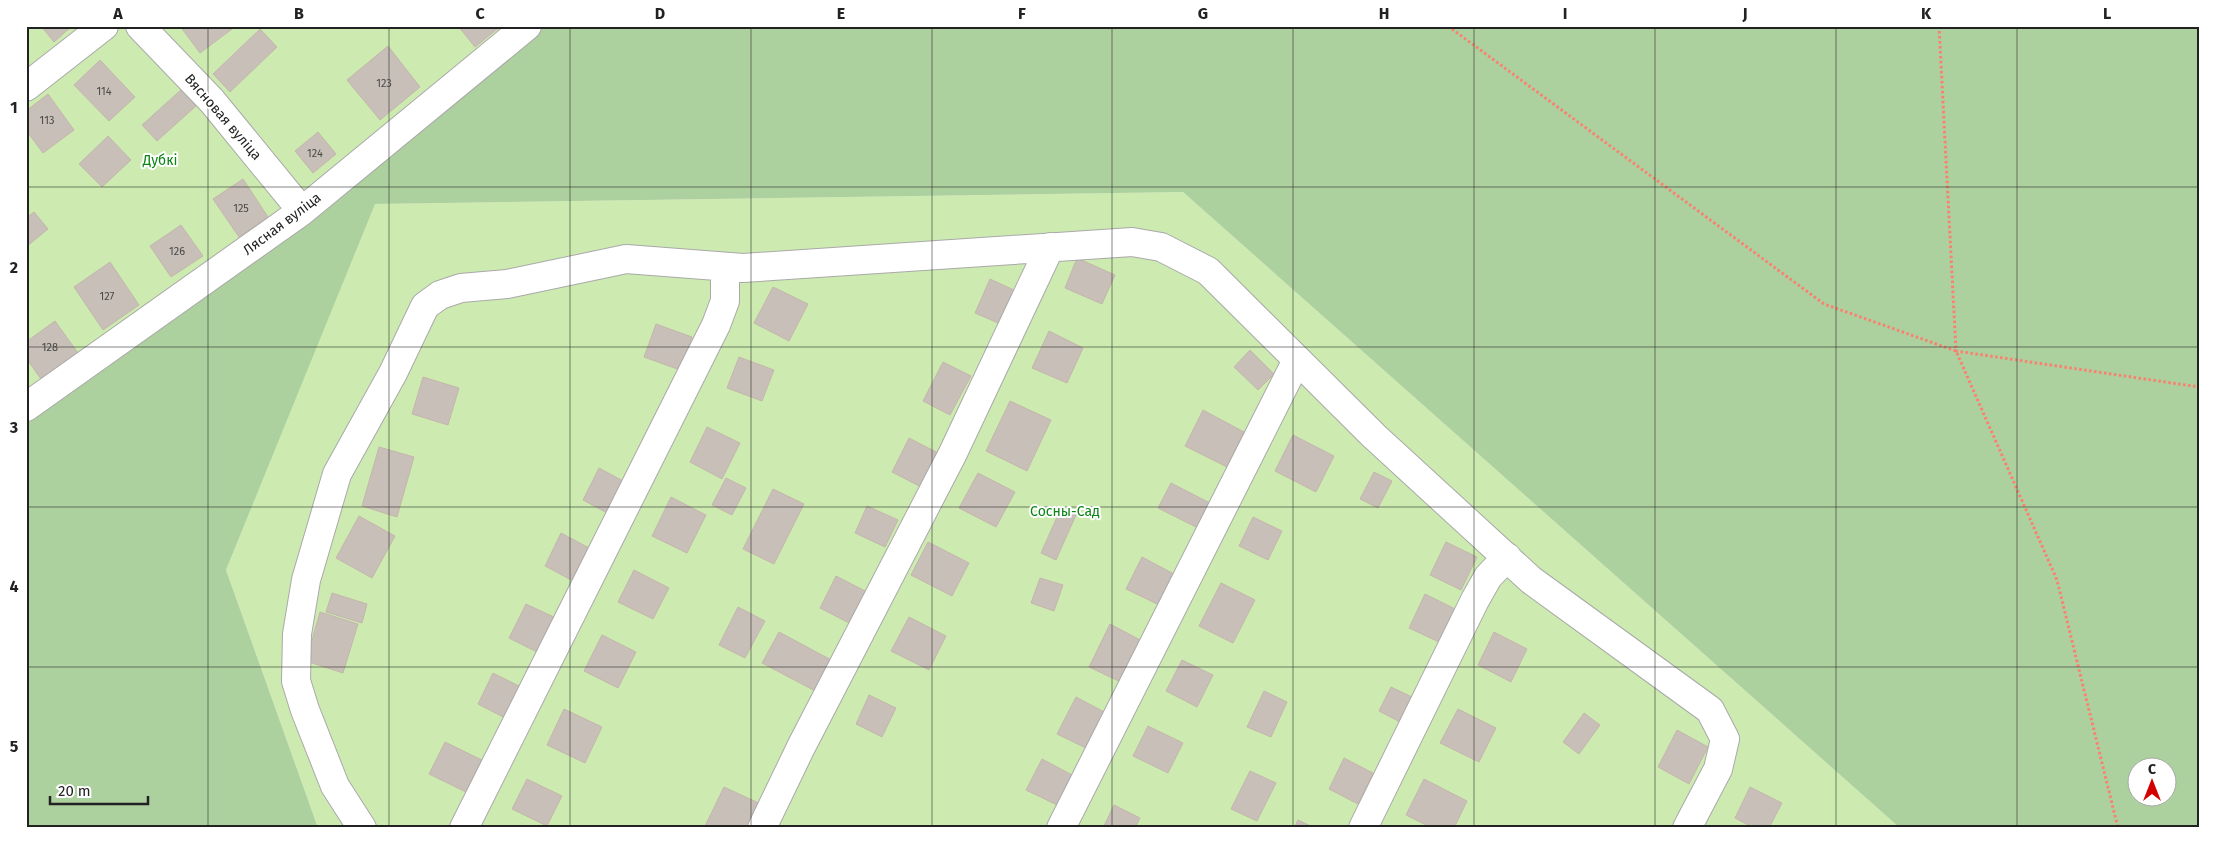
<svg xmlns="http://www.w3.org/2000/svg" width="2225" height="854" viewBox="0 0 2225 854" font-family="'Fira Sans',sans-serif">
  <style>
    .grass { fill: #cdebb0 }
    .forest { fill: #add19e; fill-rule: evenodd }
    .building { fill: #c7bfb8; stroke: #c4b6ab }
    .lines { fill: none; stroke-linecap: round; stroke-linejoin: round }
    .minor-casing { stroke: #a9a9a9; stroke-width: 30 }
    .path { stroke: #fa8072; stroke-width: 3; stroke-dasharray: 2.5 2.5; stroke-linecap: butt }
    .minor { stroke: #fff; stroke-width: 28 }
    .grid { fill: none; stroke: #222; stroke-width: 1; stroke-opacity: 0.55 }
    .labels { text-anchor: middle; dominant-baseline: central; stroke-width: 4; stroke-linejoin: round; paint-order: stroke }
    .number-label { font-size: 11px; fill: #4b4948 }
    .street-label { font-size: 14px; fill: #222; stroke: #fff }
    .park-label { font-size: 14px; fill: #0c8416; stroke: #fff }
    .neatline { fill: none; stroke: #222; stroke-width: 2 }
    .grid-label { font-size: 16px; text-anchor: middle; font-weight: bold; fill: #222 }
  </style>
  <rect width="100%" height="100%" fill="#f2efe9"/>
  <path class="grass" d="M26 26H541L306 220 26 417Z
    M1183 192 1900 828H318L226 570 374 204Z"/>
  <path class="forest" d="M541 26H2199V828H1900L1183 192 375 204 226 570 318 828H26V417L306 220ZM2138 766H2168V796H2138Z"/>
  <path class="building" d="M41 26H72L54 42Z
    M180 26H236L200 53Z
    M458 26H501L475 47Z
    M260 29 277 47 230 92 213 74Z
    M388 46 420 87 380 120 347 80Z
    M100 60 135 97 109 121 74 85Z
    M182 89 196 106 157 141 142 125Z
    M48 94 74 130 43 153 26 130V111Z
    M318 132 336 154 313 173 295 151Z
    M108 136 131 160 102 187 79 164Z
    M243 179 268 217 239 237 213 199Z
    M34 212 48 229 26 247V218Z
    M181 225 203 256 171 277 150 246Z
    M1077 258 1115 275 1102 304 1065 288Z
    M110 262 139 305 103 330 74 287Z
    M990 279 1014 290 998 323 975 313Z
    M773 287 808 304 789 341 754 323Z
    M55 321 78 353 41 379 26 358V342Z
    M656 324 692 337 680 370 644 357Z
    M1049 331 1083 348 1067 383 1032 368Z
    M1250 350 1274 374 1258 390 1234 367Z
    M739 357 774 370 762 401 727 388Z
    M943 362 971 376 950 415 923 401Z
    M423 377 459 388 448 425 412 414Z
    M1010 401 1051 420 1027 471 986 451Z
    M1203 410 1244 432 1227 467 1185 446Z
    M707 427 740 443 722 479 690 462Z
    M1293 435 1334 456 1316 492 1275 471Z
    M909 438 938 453 921 487 892 472Z
    M379 447 414 457 397 517 362 506Z
    M599 468 625 482 609 514 583 500Z
    M1374 472 1392 481 1378 508 1360 499Z
    M978 473 1015 492 996 527 959 508Z
    M726 478 746 488 732 515 712 505Z
    M1171 483 1210 503 1198 528 1158 508Z
    M773 489 804 504 774 564 743 549Z
    M671 497 706 515 687 553 652 536Z
    M867 506 898 520 885 547 855 533Z
    M1061 508 1076 515 1056 560 1041 553Z
    M359 516 395 536 372 578 336 558Z
    M1253 517 1282 531 1268 560 1239 546Z
    M561 533 593 550 577 583 545 566Z
    M928 542 969 563 952 596 911 575Z
    M1446 542 1477 557 1461 590 1430 575Z
    M1142 557 1174 574 1159 605 1126 589Z
    M634 570 669 588 653 619 618 602Z
    M836 576 867 592 851 624 820 608Z
    M1040 578 1063 585 1054 611 1031 603Z
    M1221 583 1255 600 1233 643 1199 626Z
    M332 593 367 604 362 623 326 612Z
    M1425 594 1455 609 1439 642 1409 628Z
    M526 604 558 619 541 654 509 638Z
    M738 607 765 621 745 658 719 645Z
    M320 612 358 624 343 673 306 661Z
    M909 617 946 636 929 670 891 651Z
    M1110 624 1146 643 1125 684 1089 667Z
    M779 632 835 662 819 693 762 663Z
    M1494 632 1527 649 1511 682 1478 665Z
    M602 635 636 652 618 688 584 671Z
    M1182 660 1213 675 1197 707 1166 691Z
    M493 673 523 688 507 719 478 704Z
    M1391 687 1412 697 1400 722 1379 711Z
    M1264 691 1287 702 1271 737 1247 727Z
    M869 695 896 708 882 737 856 724Z
    M1076 697 1108 714 1090 750 1057 734Z
    M564 709 602 727 585 763 547 745Z
    M1458 709 1496 728 1479 762 1440 743Z
    M1584 713 1600 725 1579 754 1563 742Z
    M1148 726 1183 743 1168 773 1133 756Z
    M1677 730 1708 747 1689 784 1658 767Z
    M445 742 486 762 470 794 429 774Z
    M1344 758 1373 773 1358 804 1329 789Z
    M1042 759 1074 776 1059 806 1026 790Z
    M1250 771 1276 783 1257 821 1231 809Z
    M527 779 562 796 547 826 512 809Z
    M1424 779 1467 801 1454 828H1432L1406 815Z
    M724 787 765 806 754 828H709L705 826Z
    M1750 787 1782 803 1769 828H1754L1735 818Z
    M1114 805 1140 818 1135 828H1103Z
    M1298 820 1315 828H1294Z"/>
  <g class="lines">
    <g class="minor-casing">
      <path id="minor" d="M140 26 212 101 302 211
        M26 87 104 26
        M26 407 302 211 527 26
        M362 828 335 786 305 710 296 681 297 634 306 580 337 474 393 373 425 306 440 295 461 288 507 284 626 259 743 268 1132 242 1161 247 1208 271 1374 436 1531 580 1710 710 1725 739 1718 769 1687 828
        M464 828 716 325 725 301V267
        M762 828 801 747 953 453 1050 247
        M1061 828 1297 360
        M1363 828 1475 600 1488 577 1507 557"/>
    </g>
    <path class="path" d="M1448 26 1824 304 1956 351 2057 580 2118 828
      M1939 26 1956 351 2199 387"/>
    <use href="#minor" class="minor"/>
  </g>
  <path class="grid" d="M208 26V828M389 26V828M570 26V828M751 26V828M932 26V828M1112 26V828M1293 26V828M1474 26V828M1655 26V828M1836 26V828M2017 26V828M26 187H2199M26 347H2199M26 507H2199M26 667H2199"/>
  <g class="labels">
    <g class="number-label">
      <text x="384" y="83">123</text>
      <text x="104" y="91">114</text>
      <text x="47" y="120">113</text>
      <text x="315" y="153">124</text>
      <text x="241" y="208">125</text>
      <text x="177" y="251">126</text>
      <text x="107" y="296">127</text>
      <text x="50" y="347">128</text>
    </g>
    <g class="street-label">
      <text transform="translate(223 117) rotate(49)">Вясновая вуліца</text>
      <text transform="translate(282 224) rotate(-37)">Лясная вуліца</text>
    </g>
    <g class="park-label">
      <text x="160" y="160">Дубкі</text>
      <text x="1065" y="511">Сосны-Сад</text>
    </g>
  </g>
  <rect width="2225" height="854" fill="none" stroke="#ffffff" stroke-width="55"/>
  <g transform="translate(2152 782)"><circle r="24" fill="#ffffff" stroke="#a7a7a7"/>
  <path d="M0-4L9 19L0 12L-9 19Z" fill="#d40000"/>
  <text y="-8" font-size="14" font-weight="bold" text-anchor="middle" fill="#222222">С</text>
  </g>
  <path d="M50 796v8h98v-8" fill="none" stroke="#222222" stroke-width="2.5"/>
  <text x="58" y="796" font-size="15" fill="#222222" stroke="#ffffff" stroke-width="4" paint-order="stroke">20 m</text>
  <rect x="28" y="28" width="2170" height="798" class="neatline"/>
  <g class="grid-label">
    <text x="118" y="19">A</text>
    <text x="299" y="19">B</text>
    <text x="480" y="19">C</text>
    <text x="660" y="19">D</text>
    <text x="841" y="19">E</text>
    <text x="1022" y="19">F</text>
    <text x="1203" y="19">G</text>
    <text x="1384" y="19">H</text>
    <text x="1565" y="19">I</text>
    <text x="1745" y="19">J</text>
    <text x="1926" y="19">K</text>
    <text x="2107" y="19">L</text>
    <text x="14" y="113">1</text>
    <text x="14" y="273">2</text>
    <text x="14" y="433">3</text>
    <text x="14" y="592">4</text>
    <text x="14" y="752">5</text>
  </g>
</svg>
